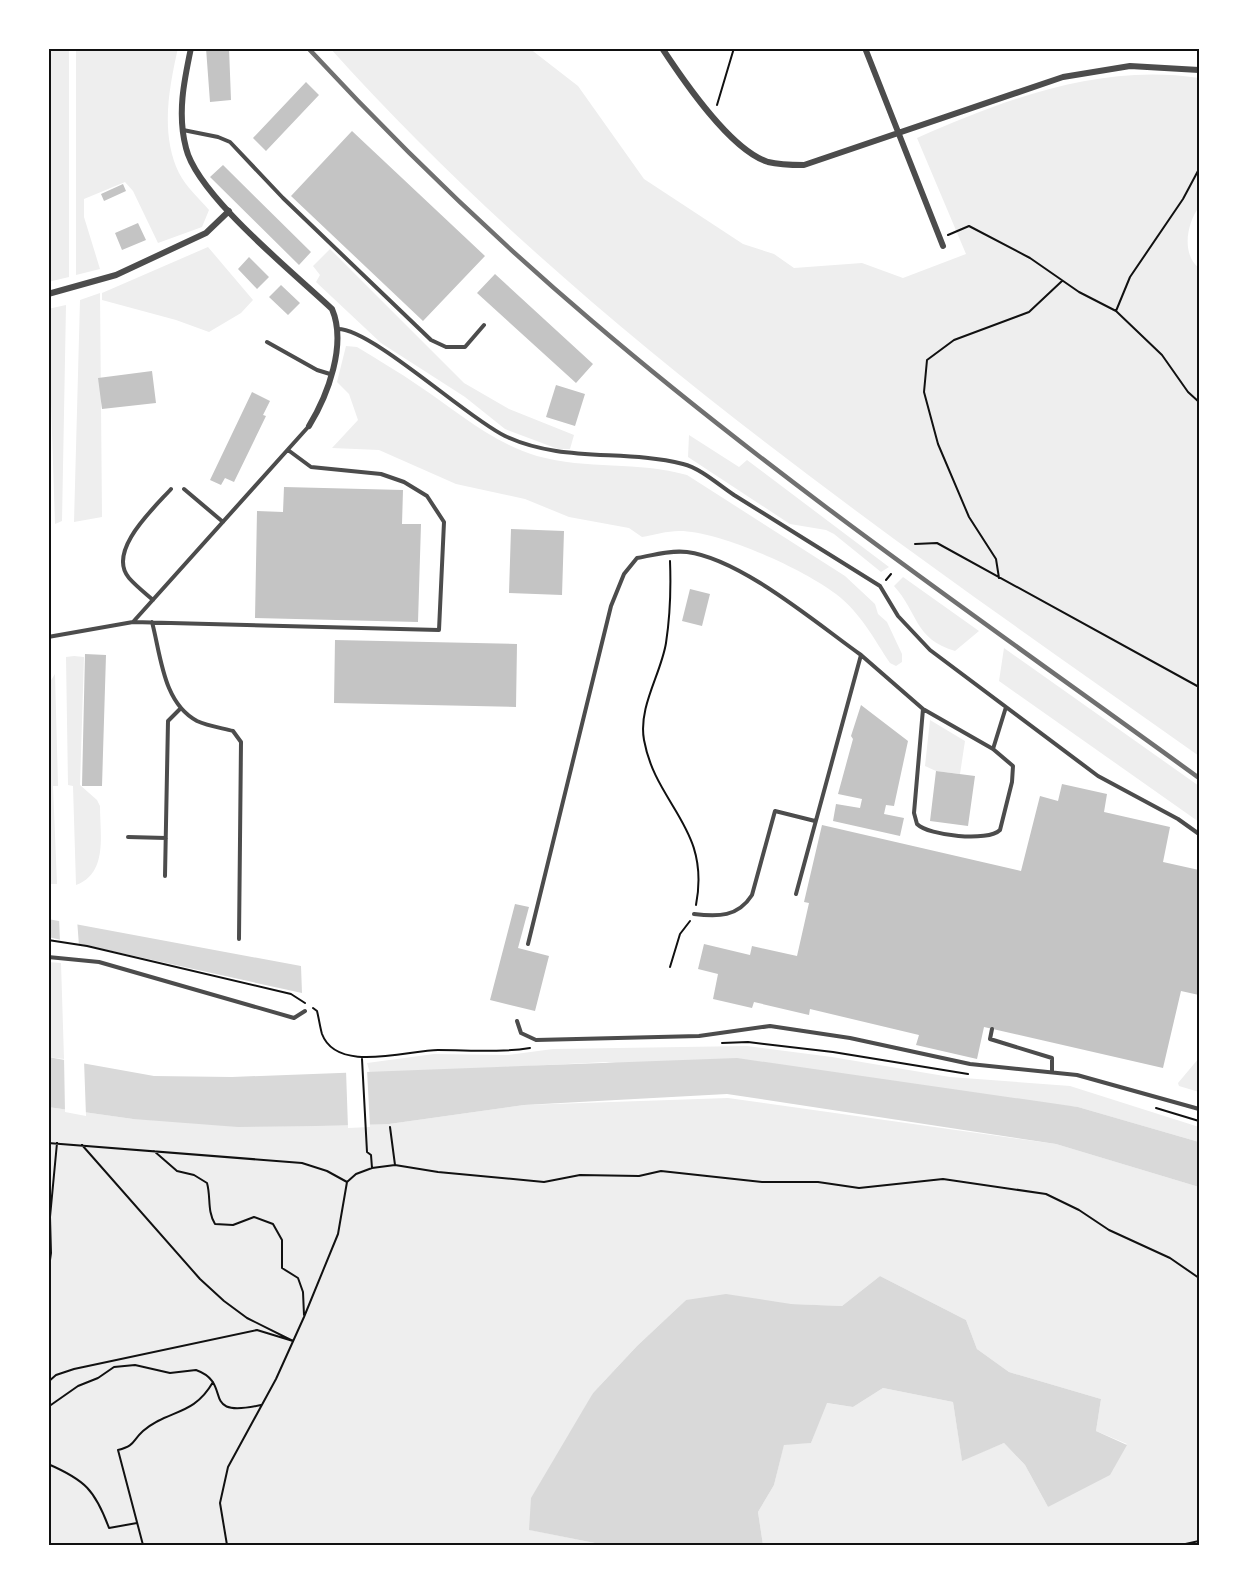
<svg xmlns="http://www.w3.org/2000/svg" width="1247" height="1593" viewBox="0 0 1247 1593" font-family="Montserrat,sans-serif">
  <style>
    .green { fill: #eee }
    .water { fill: #d9d9d9 }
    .pier { fill: #fff }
    .building { fill: #c4c4c4 }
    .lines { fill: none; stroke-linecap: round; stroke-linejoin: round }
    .path { stroke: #111; stroke-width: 2 }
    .service { stroke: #4c4c4c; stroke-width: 4 }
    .minor { stroke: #4c4c4c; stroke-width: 6 }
    .rail { stroke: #707070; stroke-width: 4.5 }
    .neatline { fill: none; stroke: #111; stroke-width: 2 }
  </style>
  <rect width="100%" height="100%" fill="#fff"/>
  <path class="green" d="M48 48H69V277L48 282Z
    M76 48H178C169 88 160 134 179 173 186 187 199 198 209 210L202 227 158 243 133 191 125 182 84 199V217L100 269 76 275Z
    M330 48H529L578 86 644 179 743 244 774 254 794 268 862 263 903 278 966 254 917 138C1005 99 1101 63 1199 78V207C1187 223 1181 254 1199 268V756C895 541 580 327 330 48Z
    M208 247 253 300 241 313 209 332 176 320 102 300V293Z
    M330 249 464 383 509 409 574 435 570 449H558L505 429 465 397 381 343 316 282 320 275 313 266Z
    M100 293 102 517 74 522 80 300Z
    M66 305 62 521 55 524 48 309Z
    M346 346 357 347C378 360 399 372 419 386 458 412 491 442 537 456 587 470 638 461 687 475L845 576 875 604 878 614 887 622 902 654V662L896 666 890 663C874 639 860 612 836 594 803 569 720 531 679 531 667 531 654 535 642 537L629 528 569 517 525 499 456 484 379 450 332 448 358 420 349 394 337 382Z
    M689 435 739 467 747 460 889 567 881 572 834 534 826 530 790 524 688 457Z
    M903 577 979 631 955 651C914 639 918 612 894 586Z
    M1004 648 1199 786V822L999 681Z
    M74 656 84 657 80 785 97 800 100 806C100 835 108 873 76 885L73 786 68 785 66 657Z
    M55 674 58 786H53L57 884H48V685Z
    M930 720 965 741 960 774 936 771 925 766Z
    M48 962 61 963 64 1059 48 1057Z
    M747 1046 832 1057 950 1077 1070 1086 1199 1127V1142L1078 1107 606 1062 387 1073H370L367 1063 434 1054 508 1055 553 1049Z
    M1199 1058V1092L1179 1086 1178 1083Z
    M728 1098 1056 1144 1199 1187V1545H763L758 1512 774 1485 784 1444 811 1443 826 1403 853 1407 883 1388 953 1402 962 1460 1004 1443 1025 1465 1048 1507 1127 1444 1096 1431 1101 1399 1009 1372 977 1349 966 1320 880 1276 842 1306 686 1300 637 1346 593 1393 530 1530 605 1545H48V1107L133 1119 389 1124 524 1105Z"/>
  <path class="water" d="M48 919 301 966 302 993 48 937Z
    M48 1057 154 1076 232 1077 737 1058 1078 1107 1199 1142V1187L1056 1144 727 1094 524 1105 389 1124 316 1126 238 1127 133 1119 48 1107Z
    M880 1276 966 1320 977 1349 1009 1372 1101 1399 1096 1431 1127 1445 1110 1475 1048 1507 1025 1465 1004 1443 962 1461 953 1402 883 1388 853 1407 827 1403 811 1443 784 1445 774 1485 758 1512 763 1545H605L529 1530 531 1498 593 1393 637 1346 686 1300 726 1294 791 1304 842 1306Z"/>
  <path class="pier" d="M59 917 77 919 79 946 60 942Z
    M64 1057 84 1060 86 1116 65 1112Z
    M346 1070H367L370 1127 348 1128Z"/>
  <path class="building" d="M206 48H229L231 100 210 102Z
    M306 82 319 95 266 151 253 138Z
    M352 131 485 256 423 321 291 196Z
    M223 165 311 252 299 265 210 177Z
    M123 184 126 191 104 201 101 194Z
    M138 223 146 240 122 250 115 233Z
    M249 257 269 277 257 289 238 269Z
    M495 274 593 364 576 383 477 293Z
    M281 285 300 303 288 315 269 297Z
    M152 371 156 403 102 409 98 378Z
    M556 385 585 394 575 426 546 417Z
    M252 392 270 401 263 415 266 416 234 482 225 478 221 485 210 480Z
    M284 487 403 490 402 524H421L418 622 255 618 257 511 283 512Z
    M511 529 564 531 562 595 509 593Z
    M690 589 710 594 702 626 682 621Z
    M335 640 517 644 516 707 334 703Z
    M85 654 106 655 102 786H82Z
    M861 705 908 741 894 806 886 805 884 814 904 818 900 836 833 821 836 804 860 808 862 799 838 794 853 739 851 736Z
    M936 771 975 776 968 826 930 821Z
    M1062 784 1107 794 1104 812 1170 827 1163 862 1199 870V995L1181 991 1163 1068 984 1027 977 1059 916 1045 919 1035 810 1009 809 1015 754 1002 752 1008 713 999 718 974 698 969 704 944 750 955 752 946 797 956 809 903 804 902 822 825 1021 871 1040 796 1058 801Z
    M515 904 529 907 518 948 549 956 535 1011 490 1000Z"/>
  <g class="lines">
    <path class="path" d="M717 105 734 48
      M948 235 969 226 1030 258 1079 292 1116 311 1162 355 1188 392 1199 402
      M1116 311 1130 277 1183 199 1199 169
      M915 544 937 543 1199 687
      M670 561C671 587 670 617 666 643 661 674 638 707 644 740 656 806 711 827 696 905
      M999 578 996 559 969 517 938 444 924 392 927 360 954 340 1029 312 1062 281
      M886 580 891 574
      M48 940 87 946 291 994 305 1003
      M670 967 680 934 690 921
      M313 1008 317 1011C319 1019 320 1027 322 1034 337 1074 408 1050 438 1050 469 1050 499 1053 530 1048
      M722 1043 748 1042 833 1052 968 1074
      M362 1059 367 1152 371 1155 372 1168 395 1165 438 1172 544 1182 580 1175 639 1176 661 1171 762 1182H818L859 1188 943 1179 1046 1194 1079 1210 1109 1230 1170 1258 1199 1278
      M1156 1108 1199 1121
      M390 1127 395 1165
      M48 1143 302 1163 327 1171 347 1182 338 1234 304 1317 276 1379 228 1467 220 1503 227 1545
      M154 1151 177 1171 194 1175 207 1183C211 1197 207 1211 215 1224L233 1225 254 1217 273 1224 282 1240V1268L298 1278 303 1292 304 1315
      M347 1182 356 1174 372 1168
      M48 1274 51 1253 50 1217 57 1143
      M48 1382 56 1375 74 1369 257 1330 293 1341 247 1318 224 1301 200 1279 82 1145
      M48 1407 78 1386 98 1378 114 1367 135 1365 170 1373 196 1370C235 1384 197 1419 261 1405
      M48 1464C85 1480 95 1490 109 1528L137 1523
      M48 1542V1545
      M143 1545 118 1450C136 1445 131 1442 143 1431 168 1409 193 1417 213 1382
      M1181 1545 1199 1541"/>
    <path class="service" d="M183 130 218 137 230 142 283 198 431 340 446 347H465L484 325
      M338 329C372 329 467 418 505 436 562 463 624 449 683 464 700 468 719 485 734 495 783 525 831 556 880 586L898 616 930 650 1098 776 1178 819 1199 834
      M267 342 317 370 330 374
      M184 489 223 522
      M153 600C145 593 136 586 129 578 106 551 155 507 171 489
      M133 622 439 630 444 522 427 496 404 482 381 474 311 467 288 450
      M152 622C161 656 163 703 197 721 208 726 222 728 233 731L241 742 239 939
      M48 637 133 622 309 426
      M923 709 914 813 917 824C929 836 988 842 1000 830L1012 782 1013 766 993 749 1006 707
      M128 837 166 838
      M165 876 168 721 180 709
      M796 894 861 655 923 709 993 749
      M694 914C718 917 738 917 752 895L775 811 815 821
      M528 944 611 606 624 574 637 558C653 555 671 550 687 552 741 559 816 623 861 655
      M48 957 99 962 294 1018 305 1011
      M517 1021 521 1033 536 1040 699 1036 770 1026 850 1038 970 1064 1077 1075 1199 1109
      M992 1029 990 1039 1052 1058V1071"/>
    <path class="minor" d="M191 48C184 81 177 114 186 148 197 195 294 273 332 309 347 344 328 395 309 426
      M662 48C683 80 730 150 768 162 780 165 791 165 804 165L1063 77 1130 66 1199 70
      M865 48 943 246
      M48 294 116 275 206 233 229 211"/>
    <path class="rail" d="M308 48C397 144 492 236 592 321 784 485 994 629 1199 778"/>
  </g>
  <rect width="1247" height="1593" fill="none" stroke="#ffffff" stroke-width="99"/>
  <rect x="50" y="50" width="1148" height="1494" class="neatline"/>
</svg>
